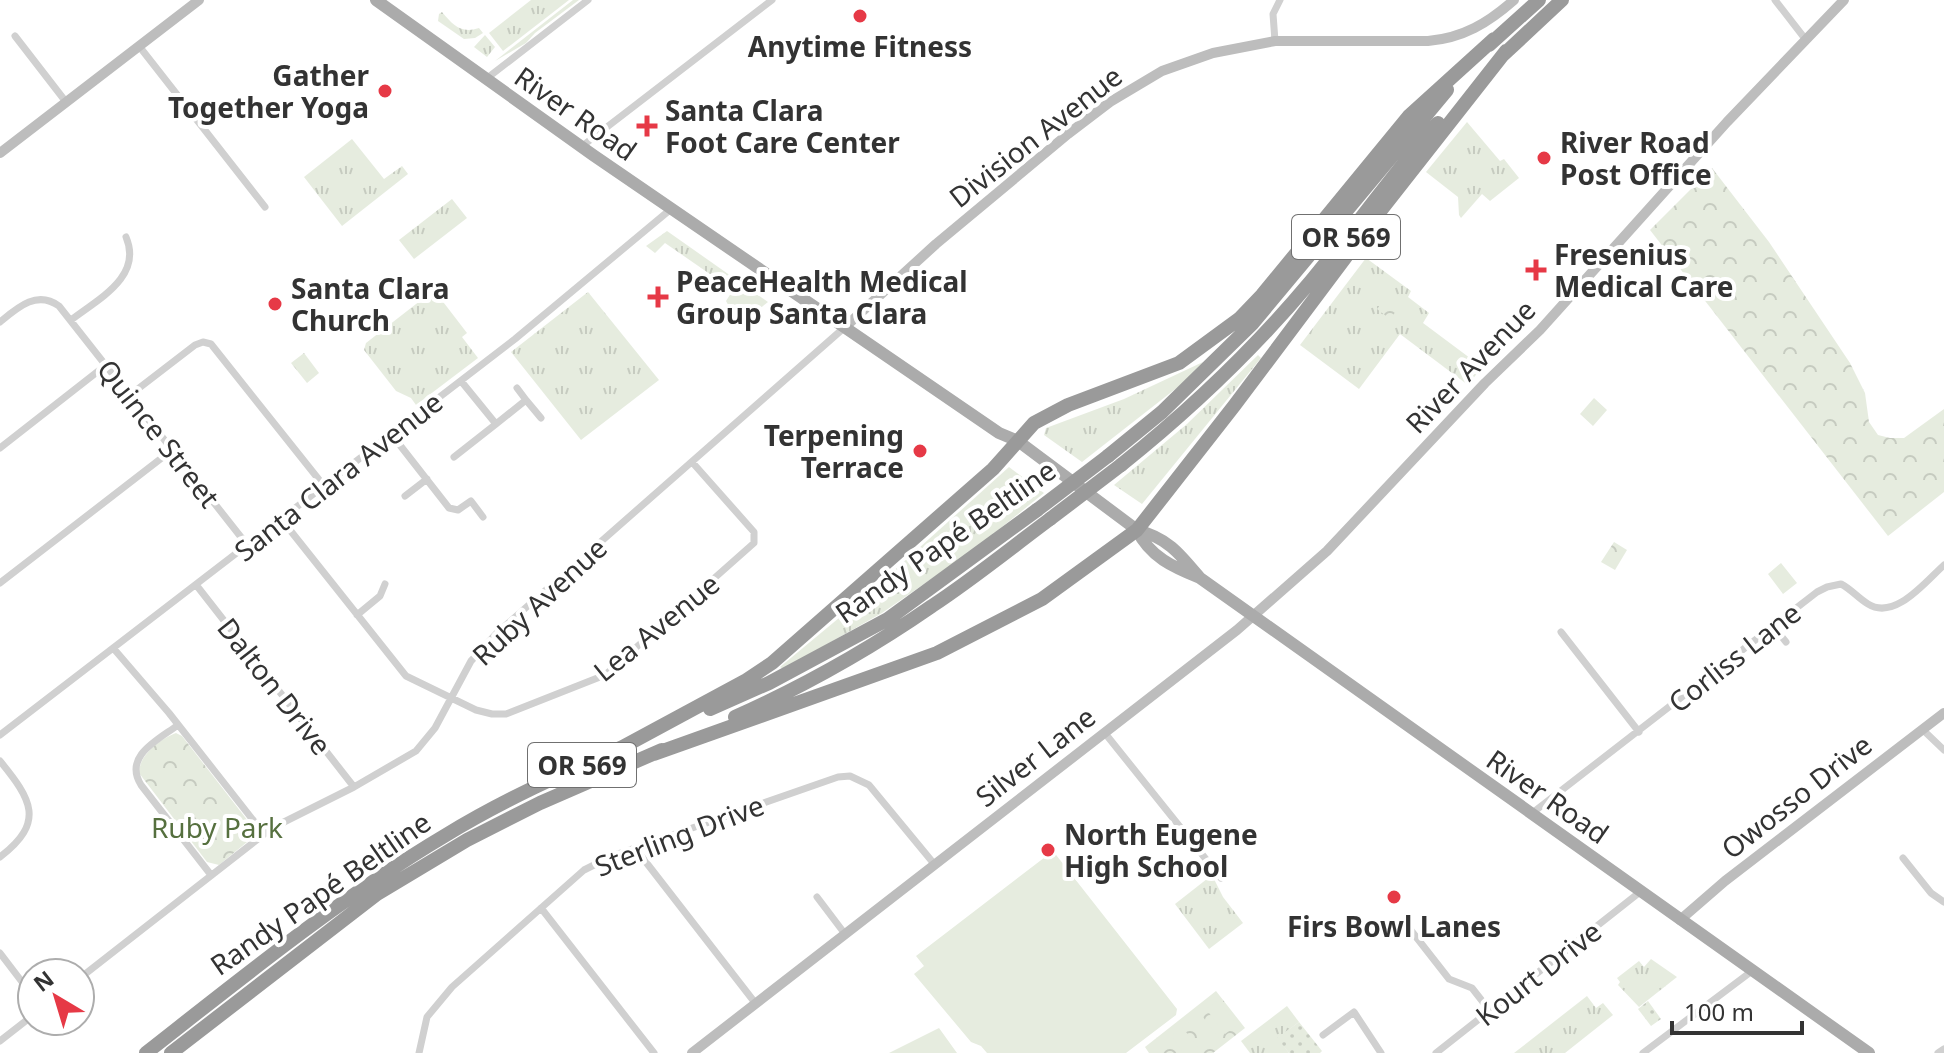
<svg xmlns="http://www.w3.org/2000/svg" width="1944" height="1053" viewBox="0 0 1944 1053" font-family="'Noto Sans',sans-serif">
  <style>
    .grass { fill: url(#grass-tufts) }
    .park { fill: url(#park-crowns) }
    .garden { fill: url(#garden-dots) }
    .pitch { fill: #e6ecdf }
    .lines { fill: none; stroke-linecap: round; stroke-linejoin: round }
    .street { stroke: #d0d0d0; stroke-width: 7 }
    .secondary { stroke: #bdbdbd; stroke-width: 10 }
    .primary { stroke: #ababab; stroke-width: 12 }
    .highway { stroke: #9a9a9a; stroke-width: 14 }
    .highway-bridge { stroke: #9a9a9a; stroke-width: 14 }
    .poi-dot { fill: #e63946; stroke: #fff; stroke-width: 3 }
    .labels { text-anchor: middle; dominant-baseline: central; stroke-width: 8; stroke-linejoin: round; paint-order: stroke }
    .shield { fill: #fff; stroke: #707070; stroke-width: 2 }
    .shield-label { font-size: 26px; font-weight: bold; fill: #333 }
    .poi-label { font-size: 28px; font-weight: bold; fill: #333; stroke: #fff; text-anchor: start }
    .street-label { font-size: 28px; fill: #333; stroke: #fff }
    .park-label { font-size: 28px; fill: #56703f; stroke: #fff }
  </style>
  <defs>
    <pattern id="grass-tufts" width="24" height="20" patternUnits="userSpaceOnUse" patternTransform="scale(2)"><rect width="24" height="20" fill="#e6ecdf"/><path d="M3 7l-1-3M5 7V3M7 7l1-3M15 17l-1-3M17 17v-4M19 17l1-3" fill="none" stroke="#c6cbc0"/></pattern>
    <pattern id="park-crowns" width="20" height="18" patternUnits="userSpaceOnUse" patternTransform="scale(2)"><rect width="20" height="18" fill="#e6ecdf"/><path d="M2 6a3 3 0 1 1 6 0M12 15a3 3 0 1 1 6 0" fill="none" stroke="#c6cbc0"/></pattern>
    <pattern id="garden-dots" width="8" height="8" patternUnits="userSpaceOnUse" patternTransform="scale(2)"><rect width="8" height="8" fill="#e6ecdf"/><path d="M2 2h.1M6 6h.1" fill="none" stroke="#c6cbc0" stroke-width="1.8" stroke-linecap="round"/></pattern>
  </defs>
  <rect width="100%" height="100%" fill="#fff"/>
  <path class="grass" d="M531 0H569L503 51 489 33Z
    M573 0H579L535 33 526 43 495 61Z
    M442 12C453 25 461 34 479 28L483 33 475 38 464 39 438 21 439 14Z
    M485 35 495 47 487 57 474 47Z
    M1467 122 1500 161 1504 159 1519 178 1490 201 1482 194 1461 218 1459 215 1458 197 1426 172Z
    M352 139 384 179 402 166 408 174 342 226 304 177Z
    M452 199 467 218 414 259 399 240Z
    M667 231 768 302 739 325 726 301 733 290 665 243 655 253 646 246Z
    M1366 258 1411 291 1408 297 1429 313 1423 323 1482 367 1468 385 1400 334 1359 389 1300 345Z
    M434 290 467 333 462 337 478 358 416 405 411 398 396 391 364 350 366 343Z
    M588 292 659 380 581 440 511 352Z
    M1258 355 1261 358 1142 504 1114 485 1187 424Z
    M1203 362 1183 383 1082 462 1044 435 1046 428 1124 399Z
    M1009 467 1044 493 976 548 882 613 783 669 780 667 869 593Z
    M1212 875 1223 897 1243 923 1209 949 1175 904Z
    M1651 959 1677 977 1639 1007 1618 985 1620 982 1617 978 1639 961 1644 967Z
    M1587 996 1596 1008 1603 1003 1613 1015 1565 1053H1514Z
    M1287 1006 1299 1022 1278 1038 1289 1053H1250L1241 1041Z"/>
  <path class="park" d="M1712 168 1769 242 1850 363 1865 393 1869 422 1878 435 1890 438H1904L1944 409V492L1888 536 1650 230Z
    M1388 296 1400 306 1390 319 1377 309Z
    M304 353 319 373 307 383 291 363Z
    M1614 542 1627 550 1615 570 1601 562Z
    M176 733 182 736 255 830 252 838 219 865 207 862 139 773C139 755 160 739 176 733Z
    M1216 991 1245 1028 1213 1053H1149L1145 1047Z"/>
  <path class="garden" d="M1648 1001 1661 1019 1651 1026 1638 1009Z
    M1299 1022 1322 1051 1320 1053H1289L1277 1038Z"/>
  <path class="pitch" d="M1594 398 1607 410 1593 426 1580 414Z
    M1781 563 1797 583 1783 594 1768 574Z
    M1053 851 1177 1009 1176 1015 1126 1053H987L981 1046 971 1042 914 974 924 966 916 956Z
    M1218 1000 1237 1025 1225 1034 1206 1009Z
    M1200 1013 1219 1038 1207 1048 1188 1023Z
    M1182 1027 1202 1052 1201 1053H1184L1171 1036Z
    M939 1028 957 1053H889Z"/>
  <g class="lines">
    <path class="street" d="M1775 0 1806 40
      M15 36 66 102
      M1275 41 1273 14 1280 0
      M139 46 265 207
      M486 79 588 0
      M581 147 772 0
      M71 320C98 299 143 277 126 237
      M0 322C18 307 37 290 59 306L248 546
      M517 388 526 400
      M130 395 195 345 203 342 211 344 324 486
      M496 424 526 400 541 418
      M392 435 449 508 458 510 471 501 483 517
      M0 448 106 365
      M454 457 496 424 461 381
      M405 496 427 479
      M282 520 406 676 476 710 492 714H506L605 675 754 543V532L692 462
      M0 583 172 450
      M197 586 354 787
      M357 615 380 596 385 584
      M1774 627 1786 642
      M1561 632 1639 732
      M114 649 169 713 264 834
      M178 725C158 740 123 756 141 785L211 875
      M1922 729 1944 750
      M1104 732 1221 878
      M0 735 515 339 671 209
      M0 761C31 799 46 822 0 857
      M1531 814 1817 592 1827 587 1841 584C1851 589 1858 598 1868 604 1895 621 1926 581 1944 565
      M635 848 756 1004
      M1903 858 1931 893 1944 902
      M817 897 845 934
      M541 908 654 1053
      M1406 924 1449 979 1472 988 1490 1011
      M0 953 32 995
      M80 978 272 828 354 787 416 751 435 728 471 661 497 633 845 327
      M1323 1035 1354 1012 1381 1053
      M0 1041 32 1016
      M419 1053 427 1017 452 987 584 870 612 856 838 777 850 776 869 785 935 865
      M1436 1053 1640 892
      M1643 1053 1752 971
      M1938 1053 1944 1049"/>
    <path class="secondary" d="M0 153 199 0
      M845 327 936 244 1068 134 1110 102 1162 71 1213 53 1275 41H1428C1463 38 1488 23 1514 0
      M1680 920 1725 881 1944 713
      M692 1053 1237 630 1327 551 1485 383 1540 330 1727 122 1844 0"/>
    <path class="primary" d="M376 0 593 155 999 433 1018 441 1137 530C1168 538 1180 554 1200 578
      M1137 530C1150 557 1173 567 1200 578L1869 1053"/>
    <path class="highway" d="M1489 45 1539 0
      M1502 56 1562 0
      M1108 456 1162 412 1252 324 1447 90
      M1121 465C1190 410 1254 349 1311 281 1354 229 1393 174 1438 123
      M710 709 769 683 888 619 1037 510
      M735 717C804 686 870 649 932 606 973 579 1011 548 1050 519
      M619 749 745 681 772 663 993 469 1034 423 1068 405 1179 363 1239 319 1262 295 1409 116 1494 39
      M654 754 937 653 1042 599 1137 530 1234 406 1378 214 1506 51
      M146 1053C243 977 340 898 446 835 503 800 564 773 625 746
      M171 1053 377 894 467 840 540 803 662 750"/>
    <path class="highway-bridge" d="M1037 510 1108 456
      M1050 519 1121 465"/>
  </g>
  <g class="poi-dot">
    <circle cx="860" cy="16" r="8"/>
    <circle cx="385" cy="91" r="8"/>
    <path d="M643 114h8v8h8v8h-8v8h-8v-8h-8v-8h8z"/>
    <circle cx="1544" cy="158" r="8"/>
    <path d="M1532 258h8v8h8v8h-8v8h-8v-8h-8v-8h8z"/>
    <path d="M654 285h8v8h8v8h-8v8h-8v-8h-8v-8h8z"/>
    <circle cx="275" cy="304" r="8"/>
    <circle cx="920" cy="451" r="8"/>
    <circle cx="1048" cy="850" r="8"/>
    <circle cx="1394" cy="897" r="8"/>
  </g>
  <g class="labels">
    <g class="shield">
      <rect x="1292" y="215" width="108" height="44" rx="6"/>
      <rect x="528" y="743" width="108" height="44" rx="6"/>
    </g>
    <g class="shield-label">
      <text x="1346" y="237">OR 569</text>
      <text x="582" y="765">OR 569</text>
    </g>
    <g class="poi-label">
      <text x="860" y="46" text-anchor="middle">Anytime Fitness</text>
      <text x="369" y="75" text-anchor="end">Gather<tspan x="369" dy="32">Together Yoga</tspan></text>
      <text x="665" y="110">Santa Clara<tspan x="665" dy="32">Foot Care Center</tspan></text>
      <text x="1560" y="142">River Road<tspan x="1560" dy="32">Post Office</tspan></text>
      <text x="1554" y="254">Fresenius<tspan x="1554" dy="32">Medical Care</tspan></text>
      <text x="676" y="281">PeaceHealth Medical<tspan x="676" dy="32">Group Santa Clara</tspan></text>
      <text x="291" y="288">Santa Clara<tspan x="291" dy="32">Church</tspan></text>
      <text x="904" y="435" text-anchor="end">Terpening<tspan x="904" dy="32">Terrace</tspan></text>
      <text x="1064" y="834">North Eugene<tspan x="1064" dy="32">High School</tspan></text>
      <text x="1394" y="926" text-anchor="middle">Firs Bowl Lanes</text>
    </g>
    <g class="street-label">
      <text transform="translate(576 113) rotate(35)">River Road</text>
      <text transform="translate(1035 136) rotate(-38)">Division Avenue</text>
      <text transform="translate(1470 366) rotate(-46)">River Avenue</text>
      <text transform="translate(159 433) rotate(52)">Quince Street</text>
      <text transform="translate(338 476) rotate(-38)">Santa Clara Avenue</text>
      <text transform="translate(945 541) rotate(-35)">Randy Papé Beltline</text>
      <text transform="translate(539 601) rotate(-43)">Ruby Avenue</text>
      <text transform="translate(656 627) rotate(-39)">Lea Avenue</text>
      <text transform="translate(1734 657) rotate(-38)">Corliss Lane</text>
      <text transform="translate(275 686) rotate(52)">Dalton Drive</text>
      <text transform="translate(1035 756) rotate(-38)">Silver Lane</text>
      <text transform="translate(1548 796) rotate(35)">River Road</text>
      <text transform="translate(1796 796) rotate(-38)">Owosso Drive</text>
      <text transform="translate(679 835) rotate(-21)">Sterling Drive</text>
      <text transform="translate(320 893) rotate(-35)">Randy Papé Beltline</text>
      <text transform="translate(1538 973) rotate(-38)">Kourt Drive</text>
    </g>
    <g class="park-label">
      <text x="217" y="827">Ruby Park</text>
    </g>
  </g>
  <g transform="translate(56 997) rotate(322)"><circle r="38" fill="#ffffff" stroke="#adadad" stroke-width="2"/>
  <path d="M0-6L14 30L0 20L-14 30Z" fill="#e63946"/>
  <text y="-12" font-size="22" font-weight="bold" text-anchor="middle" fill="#333333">N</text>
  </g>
  <path d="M1672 1021v12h130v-12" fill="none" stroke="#333333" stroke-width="4"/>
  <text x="1684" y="1021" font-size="24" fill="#333333" stroke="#ffffff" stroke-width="6" paint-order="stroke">100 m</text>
</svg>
